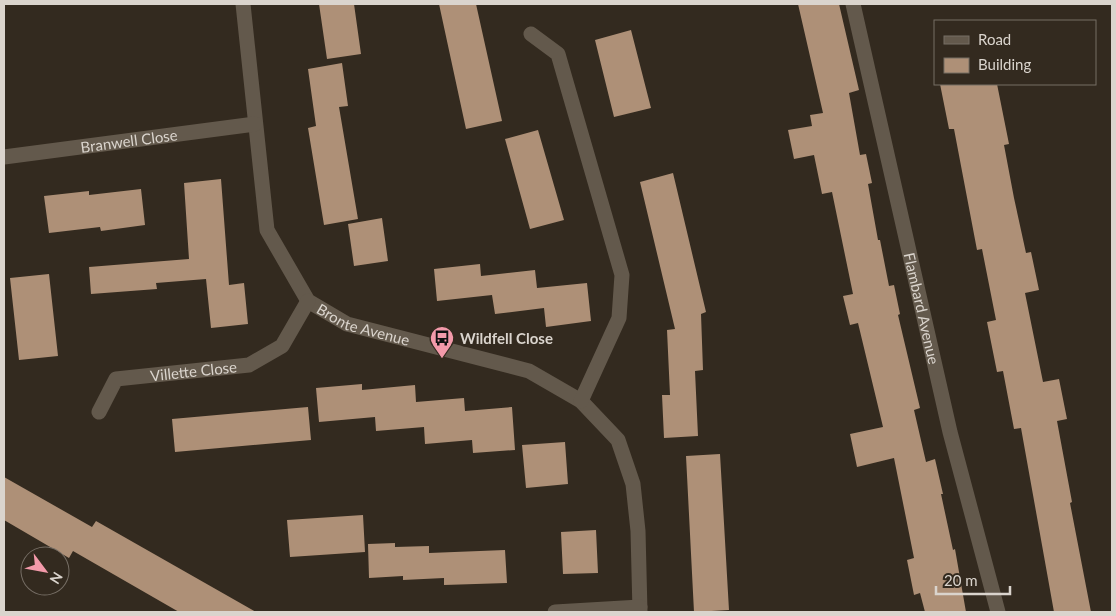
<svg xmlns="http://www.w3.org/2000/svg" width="1116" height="616" viewBox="0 0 1116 616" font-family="Lato,sans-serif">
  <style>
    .building { fill: #ae9077 }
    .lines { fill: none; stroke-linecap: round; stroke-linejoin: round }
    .street { stroke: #63594c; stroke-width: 15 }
    .labels { text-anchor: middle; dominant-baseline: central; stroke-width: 5; stroke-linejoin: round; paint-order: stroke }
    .street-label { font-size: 15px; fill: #dad4cd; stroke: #332a1f }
    .poi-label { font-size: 15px; font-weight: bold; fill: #dad4cd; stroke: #332a1f; text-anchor: start }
  </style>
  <rect width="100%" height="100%" fill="#332a1f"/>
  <path class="building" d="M319 4H354L361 54 327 59Z
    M439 4H476L502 121 466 129Z
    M798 4H839L859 90 849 93 860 155 866 154 872 183 868 184 878 240H880L889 286 894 285 900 314 898 315 920 408 914 410 926 462 935 459 943 494H941L953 550 955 549 966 612H925L920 593 914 595 907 560 914 558 894 458 857 467 850 434 883 427 858 323 850 325 843 296 853 294 832 192 822 194 814 155 794 159 788 130 812 126 810 115 823 113Z
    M631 30 651 108 614 117 595 40Z
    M342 63 348 106 339 107 358 219 324 225 308 128 316 126 308 69Z
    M940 84H997L1009 144 1004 145 1014 198 1026 253 1031 252 1039 290 1025 293 1043 382 1059 379 1067 419 1057 421 1072 502 1070 503 1091 612H1054L1021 428 1014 429 1003 371 997 372 987 322 996 320 982 249 977 250 954 129H949Z
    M538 130 564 220 530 229 505 139Z
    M673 173 706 312 701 314 703 370 695 371 698 436 664 438 662 395H670L667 330 675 329 640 182Z
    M221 179 229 285 244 283 248 324 211 328 206 279 156 283 157 289 91 294 89 267 189 259 184 183Z
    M141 189 145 225 101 231 100 227 49 233 44 196 89 191V195Z
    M382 218 388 261 354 266 348 224Z
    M480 264 481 276 535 270 537 288 587 283 591 321 546 327 544 308 495 314 492 295 437 301 434 269Z
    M49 274 58 356 19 360 10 278Z
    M362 384V390L415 385 416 402 464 398 465 411 512 407 515 450 473 453 472 440 425 444 424 427 376 431 375 417 319 422 316 388Z
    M308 407 311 440 175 452 172 419Z
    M565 442 568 484 526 488 522 445Z
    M720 454 729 610 694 612 686 456Z
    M4 477 92 527 96 521 256 612H179L73 551 69 558 4 520Z
    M363 515 365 552 290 557 287 520Z
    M596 530 598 573 563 574 561 532Z
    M395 543V547L429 546V553L505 550 507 583 444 585V578L403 580V576L369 578 368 544Z"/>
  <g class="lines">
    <g class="street">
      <path id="s1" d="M243 4 267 230 308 301 347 324 529 371 581 401 618 440 633 484 638 531 640 612"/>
      <path id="s2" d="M853 4 950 432 998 612"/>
      <path d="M531 34 558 54 622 275 619 318 581 401"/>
      <path id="s3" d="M4 157 255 124"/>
      <path id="s4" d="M99 412 116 379 249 365 282 346 308 301"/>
      <path d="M555 612 640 607"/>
    </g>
  </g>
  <defs>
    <g id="bus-pin" transform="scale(1.25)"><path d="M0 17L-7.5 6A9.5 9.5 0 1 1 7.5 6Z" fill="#f39aaa" stroke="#332a1f"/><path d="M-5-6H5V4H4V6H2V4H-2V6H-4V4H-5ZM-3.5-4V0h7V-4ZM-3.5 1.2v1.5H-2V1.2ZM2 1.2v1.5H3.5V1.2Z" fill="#111"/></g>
  </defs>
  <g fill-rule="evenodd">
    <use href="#bus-pin" x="442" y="338"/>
  </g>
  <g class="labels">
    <g class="street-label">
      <text stroke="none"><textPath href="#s3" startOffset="126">Branwell Close</textPath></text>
      <text stroke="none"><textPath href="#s2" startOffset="312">Flambard Avenue</textPath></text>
      <text stroke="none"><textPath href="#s1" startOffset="370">Bronte Avenue</textPath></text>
      <text stroke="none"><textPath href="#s4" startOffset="115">Villette Close</textPath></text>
    </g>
    <g class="poi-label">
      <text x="460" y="338">Wildfell Close</text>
    </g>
  </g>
  <rect width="1116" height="616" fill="none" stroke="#dad4cd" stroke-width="10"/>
  <rect x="934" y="20" width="162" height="65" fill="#332a1f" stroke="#766e65"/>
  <rect x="944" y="36" width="25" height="8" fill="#63594c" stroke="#766e65"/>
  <text x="978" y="45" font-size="15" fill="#dad4cd">Road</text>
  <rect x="944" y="58" width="25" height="15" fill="#ae9077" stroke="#766e65"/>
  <text x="978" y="70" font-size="15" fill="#dad4cd">Building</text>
  <g transform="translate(45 571) rotate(122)"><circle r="24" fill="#332a1f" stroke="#766e65"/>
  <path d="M0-4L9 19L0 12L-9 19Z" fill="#f39aaa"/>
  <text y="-8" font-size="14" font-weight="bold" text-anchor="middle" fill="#dad4cd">N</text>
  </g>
  <path d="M936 586v8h74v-8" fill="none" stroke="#dad4cd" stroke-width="2.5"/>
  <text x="944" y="586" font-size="15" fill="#dad4cd" stroke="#332a1f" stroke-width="4" paint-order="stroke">20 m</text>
</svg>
